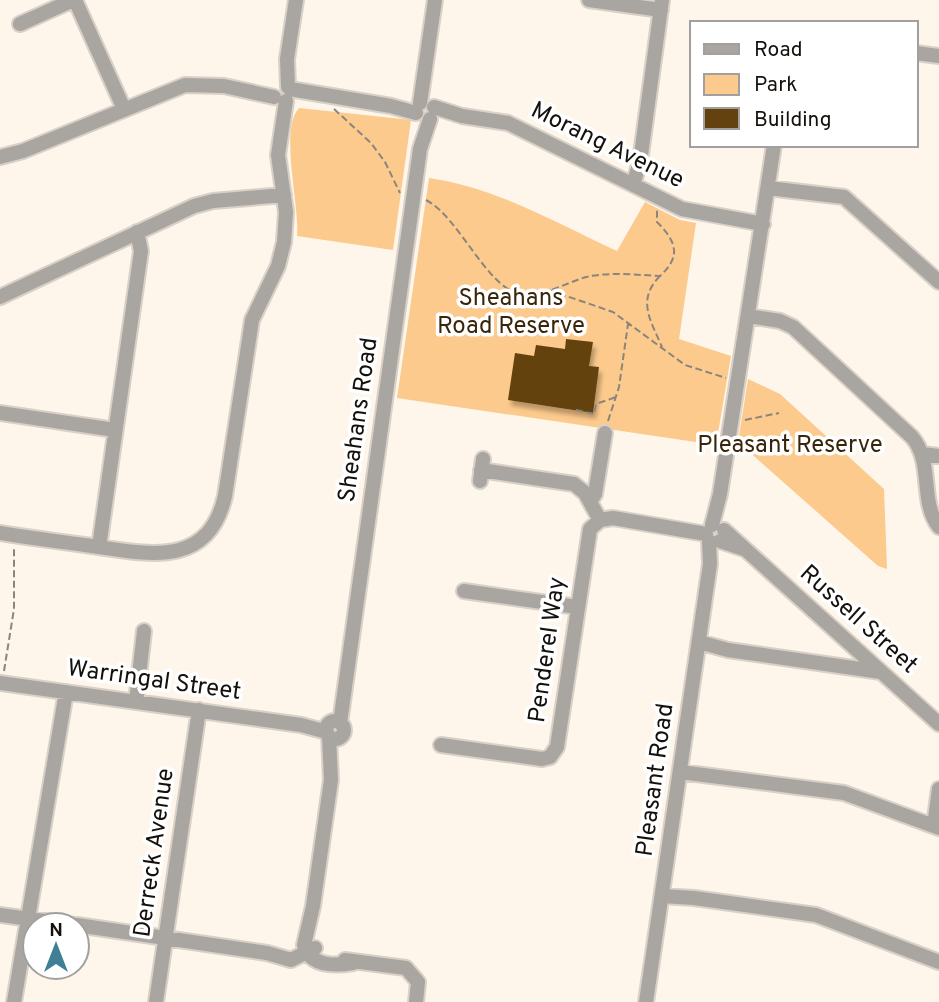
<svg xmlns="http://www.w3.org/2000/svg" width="939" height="1002" viewBox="0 0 939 1002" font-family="Overpass,sans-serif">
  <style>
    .green { fill: #fcca8c }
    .building { fill: #634210; filter: url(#shadow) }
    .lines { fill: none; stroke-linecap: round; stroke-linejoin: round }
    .minor-casing { stroke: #d9d1c7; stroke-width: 18 }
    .path { stroke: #8b857e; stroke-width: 2; stroke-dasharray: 7 3.5; stroke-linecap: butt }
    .minor { stroke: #a9a5a1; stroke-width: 14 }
    .labels { text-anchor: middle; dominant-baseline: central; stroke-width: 7; stroke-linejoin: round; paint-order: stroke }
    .street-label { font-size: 24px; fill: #14110d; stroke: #fff }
    .park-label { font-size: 24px; fill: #39260a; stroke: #fff }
  </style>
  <defs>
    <filter id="shadow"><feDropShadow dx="3" dy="5.5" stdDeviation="2" flood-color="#0004"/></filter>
  </defs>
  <rect width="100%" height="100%" fill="#fef5eb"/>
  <path class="green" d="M299 108 411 120 393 250 297 236C300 206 279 129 299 108Z
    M429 178C495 187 556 223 617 251L645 202 680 220 696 223 679 339 731 356 716 445 397 398Z
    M748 379 780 394 884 489 887 569 878 566 738 442Z"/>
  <path class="building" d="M566 339 593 342 589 366 599 367 593 413 508 400 515 353 534 356 536 345 565 349Z"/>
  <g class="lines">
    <g class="minor-casing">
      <path id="minor" d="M75 0 124 109
        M589 0 661 10
        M20 24 73 0
        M916 53 939 56
        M288 87 287 59 296 0
        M290 89 391 106 416 113
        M420 103 435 0
        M434 107 462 116 508 123 682 209 763 224
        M0 157 23 151 185 85 224 86 274 97
        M633 185 640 162 662 0
        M768 188 844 197 939 282
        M0 297 194 206 213 201 284 195
        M748 316 780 321 793 327 912 437C934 463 919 501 939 527
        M0 413 115 430
        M923 454 939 456
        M481 470 574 484 585 493 600 520
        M480 481 483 459
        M590 502 595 494 605 433
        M712 525 720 494 774 145
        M724 530 939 724
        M0 533C31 538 61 542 92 546 148 554 208 569 225 496L252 320 278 266 284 242 286 212 278 155 286 101
        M720 541 744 549
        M99 547 141 251 137 232
        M464 591 577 607
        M699 642 728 650 881 672
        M0 683 301 725 327 732
        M136 702 144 631
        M326 730a9 9 0 1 1 18 0a9 9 0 1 1-18 0Z
        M340 723 420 149 430 119
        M329 736 331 780 313 906 304 945C310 967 335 966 353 963
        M441 745 542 759 550 757 557 747 590 529 600 520 613 518 706 534
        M680 772 844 793 939 828
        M934 826 939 789
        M662 896 694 898 816 915 939 962
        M0 915 74 925
        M77 925 267 953 291 960 315 948
        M345 960 406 968 418 982 416 1002
        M14 1002 66 692
        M156 1002 199 710
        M646 1002 710 564 709 541"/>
    </g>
    <path class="path" d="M334 109 371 143 385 162 400 193
      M426 200C459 217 485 285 519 294 541 300 569 280 591 276 614 272 637 275 660 276 682 256 676 241 657 222V209
      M660 276C636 300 651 321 662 347
      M549 290 613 312 685 365 726 378
      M517 292 518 284
      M576 410 594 414 596 404 616 397
      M745 420 779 413
      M608 421 619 387 628 324
      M4 671 14 609V548"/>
    <use href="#minor" class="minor"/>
  </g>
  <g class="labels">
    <g class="street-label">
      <text transform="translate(607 146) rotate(26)">Morang Avenue</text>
      <text transform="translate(359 420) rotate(-82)">Sheahans Road</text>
      <text transform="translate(858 620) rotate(42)">Russell Street</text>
      <text transform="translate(548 650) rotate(-82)">Penderel Way</text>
      <text transform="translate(154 681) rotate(8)">Warringal Street</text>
      <text transform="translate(656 780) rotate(-82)">Pleasant Road</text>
      <text transform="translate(155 853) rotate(-82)">Derreck Avenue</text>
    </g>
    <g class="park-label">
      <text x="511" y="299">Sheahans<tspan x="511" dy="28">Road Reserve</tspan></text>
      <text x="790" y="446">Pleasant Reserve</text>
    </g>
  </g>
  <rect x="690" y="21" width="228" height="126" fill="#ffffff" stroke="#a1a09e" stroke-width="2"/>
  <rect x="704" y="44" width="35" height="10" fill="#a9a5a1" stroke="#a1a09e" stroke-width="2"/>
  <text x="754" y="56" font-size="21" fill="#14110d">Road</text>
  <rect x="704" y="74" width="35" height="21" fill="#fcca8c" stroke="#a1a09e" stroke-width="2"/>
  <text x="754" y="91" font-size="21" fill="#14110d">Park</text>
  <rect x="704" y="108" width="35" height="21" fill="#634210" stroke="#a1a09e" stroke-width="2"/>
  <text x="754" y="126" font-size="21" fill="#14110d">Building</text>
  <g transform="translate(56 946)"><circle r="33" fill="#ffffff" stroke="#a1a09e" stroke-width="2"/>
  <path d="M0-5L12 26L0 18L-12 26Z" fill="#407f94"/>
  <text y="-10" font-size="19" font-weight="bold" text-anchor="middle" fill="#14110d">N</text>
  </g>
</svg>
